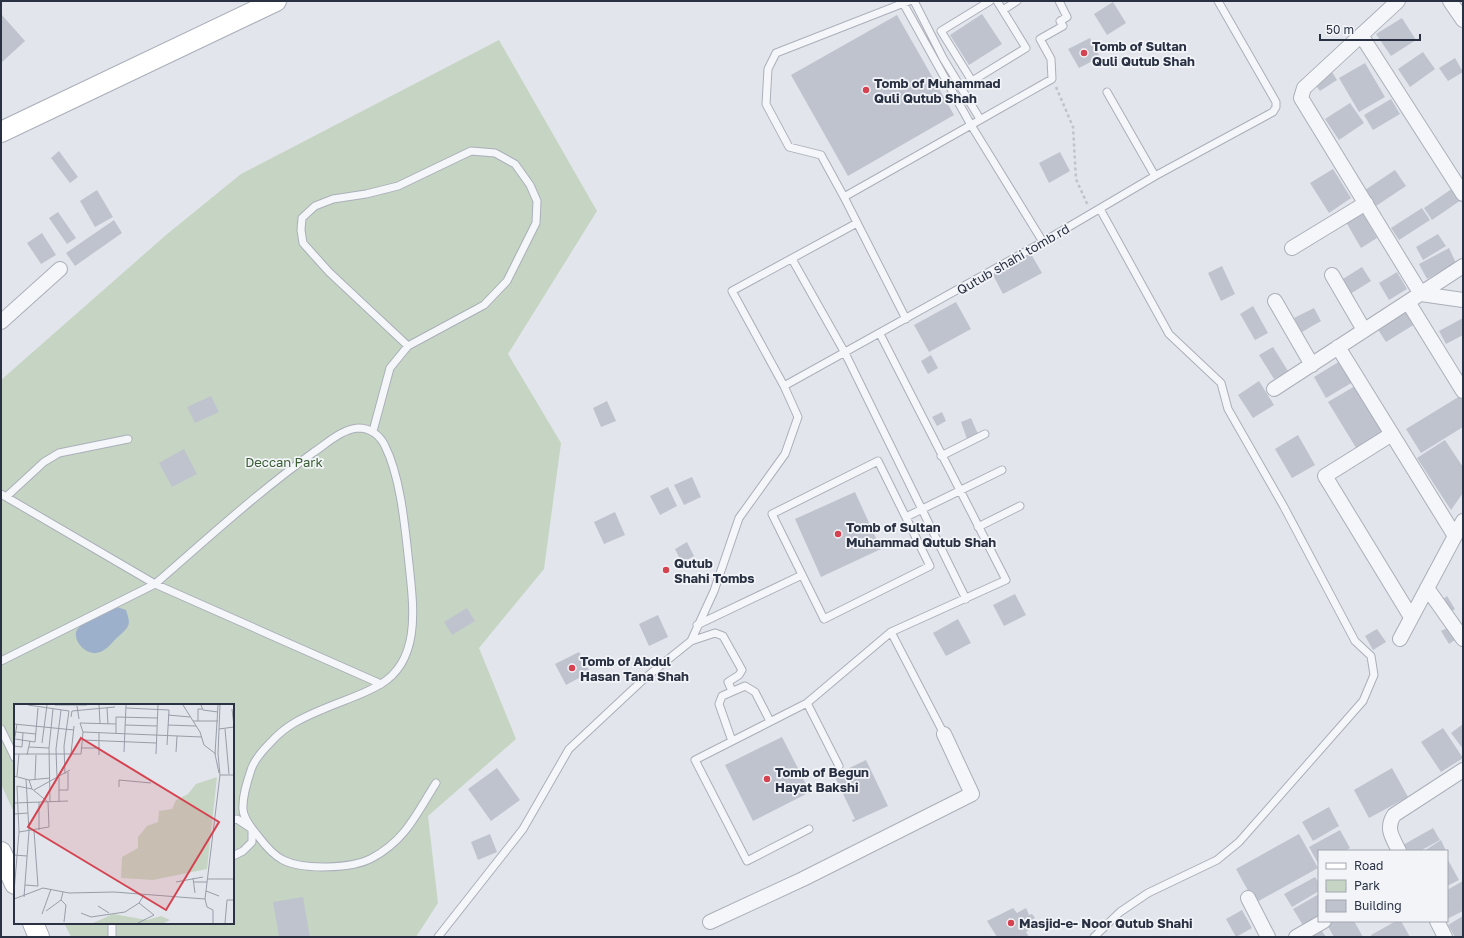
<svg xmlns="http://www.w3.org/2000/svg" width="1464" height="938" viewBox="0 0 1464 938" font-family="'Golos Text',sans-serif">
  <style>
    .green { fill: #c6d5c3 }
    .water { fill: #9cb0cc }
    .building { fill: #bfc3ce }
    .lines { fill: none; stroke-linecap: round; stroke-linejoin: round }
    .lane-casing { stroke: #aaafb9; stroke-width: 9 }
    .street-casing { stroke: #aaafb9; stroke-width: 16 }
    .secondary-casing { stroke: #aaafb9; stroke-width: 22 }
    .path { stroke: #c0c3ca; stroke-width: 2.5; stroke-dasharray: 3 3; stroke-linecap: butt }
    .lane { stroke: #f5f6f9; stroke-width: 7 }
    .street { stroke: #f5f6f9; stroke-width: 14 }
    .secondary { stroke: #fff; stroke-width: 20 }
    .poi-dot { fill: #d4434f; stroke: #f2f4f8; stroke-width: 1.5 }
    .labels { text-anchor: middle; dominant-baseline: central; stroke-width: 3.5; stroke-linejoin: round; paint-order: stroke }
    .poi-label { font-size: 13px; font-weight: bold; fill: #293143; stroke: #f2f4f8; text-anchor: start }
    .street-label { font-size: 13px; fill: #293143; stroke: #f2f4f8 }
    .park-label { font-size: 13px; fill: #3b6036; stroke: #f2f4f8 }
    .inset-road { fill: none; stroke: #989da8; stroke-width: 1 }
    .view { fill: #d4434f; fill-opacity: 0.15; stroke: #d4434f; stroke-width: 2 }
    .inset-edge { fill: none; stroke: #293143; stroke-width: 2 }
  </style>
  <rect width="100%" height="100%" fill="#e2e5eb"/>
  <path class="green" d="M499 40 597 211 508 354 561 443 544 569 479 648 516 739 428 816 438 903 416 937H71L64 923H233V705H15V815L1 784V380L166 235 241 174Z"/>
  <path class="water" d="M114 606 126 610C131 625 130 626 119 636 113 641 107 650 100 652 89 657 74 644 76 632 79 623 105 609 114 606Z"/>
  <path class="building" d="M1113 2 1126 23 1107 35 1094 14Z
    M1 14 25 41 1 63Z
    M982 14 1002 44 969 65 950 35Z
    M897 15 954 115 848 176 791 75Z
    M1402 18 1416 40 1391 56 1376 34Z
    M1090 38 1100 57 1079 68 1068 49Z
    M1423 52 1435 69 1410 87 1398 69Z
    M1455 58 1463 72 1448 81 1439 68Z
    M1365 63 1385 97 1359 112 1339 78Z
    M1332 72 1337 80 1320 91 1314 83Z
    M1391 99 1400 114 1373 130 1364 115Z
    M1350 103 1364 123 1339 140 1325 119Z
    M59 151 78 177 70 183 51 158Z
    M1060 152 1070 171 1049 183 1039 163Z
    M1333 169 1351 198 1329 213 1310 183Z
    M1395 170 1406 186 1376 206 1365 190Z
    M1453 188 1461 200 1432 220 1424 208Z
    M97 190 113 217 95 227 80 201Z
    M1422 208 1430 220 1399 240 1391 228Z
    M58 212 76 238 67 244 49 218Z
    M1362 212 1377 238 1361 248 1346 222Z
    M114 220 122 233 75 266 66 253Z
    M42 233 56 255 41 264 27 243Z
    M1438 234 1446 246 1423 260 1416 247Z
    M1449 248 1456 263 1427 279 1419 264Z
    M1031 254 1042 273 1003 294 993 275Z
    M1222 266 1235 294 1221 301 1208 273Z
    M1362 267 1371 281 1347 296 1338 282Z
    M1397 272 1407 289 1389 300 1379 283Z
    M956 302 971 329 929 352 914 325Z
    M1253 306 1268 333 1255 340 1240 314Z
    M1404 306 1415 324 1386 342 1375 325Z
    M1314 308 1321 321 1302 332 1294 318Z
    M1463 318V335L1446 344 1439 331Z
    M1273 347 1288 371 1274 379 1259 355Z
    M931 355 938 368 928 374 921 361Z
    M1340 361 1353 382 1326 398 1314 377Z
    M1259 381 1274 405 1253 418 1238 395Z
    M1355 386 1385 434 1358 451 1328 402Z
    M211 396 219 412 195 423 187 407Z
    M1460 396 1463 400V427L1421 453 1406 429Z
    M607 401 616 421 601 427 593 408Z
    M942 412 946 421 937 426 932 417Z
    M971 418 978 434 967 439 961 422Z
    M1298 435 1315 465 1292 478 1275 449Z
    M1445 440 1463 467V493L1451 510 1417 458Z
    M184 449 197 474 172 487 159 463Z
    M692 477 701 497 684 505 674 485Z
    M668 487 677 506 660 515 650 496Z
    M855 492 881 549 821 577 795 519Z
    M615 512 625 535 604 544 594 522Z
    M687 542 694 556 682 563 675 549Z
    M1015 594 1026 615 1004 626 993 605Z
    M1447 596 1455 609 1450 612 1442 600Z
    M467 608 475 621 452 635 444 622Z
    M658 615 668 637 649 646 639 624Z
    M958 619 971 643 946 656 933 633Z
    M1447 628 1455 640 1449 644 1441 631Z
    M1377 629 1386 642 1373 650 1365 636Z
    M579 652 590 672 566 685 555 664Z
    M1463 724V749L1451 733Z
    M1443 728 1463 758 1441 772 1421 742Z
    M782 737 810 792 753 821 725 765Z
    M866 760 888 806 853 822 852 820 855 819 835 777 831 774 835 772 837 774Z
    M497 768 520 800 491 821 468 789Z
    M1392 768 1408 797 1369 818 1354 790Z
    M1329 807 1339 826 1313 841 1302 822Z
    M1433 828 1440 840 1420 851H1407L1403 845Z
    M1340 830 1350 848 1345 851H1319V865L1309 847Z
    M490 834 497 852 478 860 471 842Z
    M1299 834 1318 868 1255 903 1236 869Z
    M1441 840 1446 851H1424Z
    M1447 858 1459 880 1447 886Z
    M1315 877 1319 883V891L1292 907 1284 894Z
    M1463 881V911L1447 919V890Z
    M1319 894V919L1304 927 1293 909Z
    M303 897 310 937H279L273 902Z
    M1013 908 1017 913 1026 908 1029 915 1032 914 1035 918 1032 920 1035 926 1026 932 1029 937H997L987 921Z
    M1242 910 1252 928 1236 937 1226 919Z
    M1463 916V937H1455L1448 925Z
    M1329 921H1354L1363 937H1334L1326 923Z
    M1396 921H1401L1410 937H1372L1371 935Z
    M1320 928 1326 937H1304Z"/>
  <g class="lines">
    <g class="lane-casing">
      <path id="lane" d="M902 1 971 125 844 197 906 319
        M914 1 943 58 980 119
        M990 1 941 31 972 81 1026 48 997 1
        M1003 10 1017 1
        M1155 176 1273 112 1276 107V102L1218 1
        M844 197 821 155 789 147 766 104 768 69 776 53 909 1
        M1043 242 971 125 1052 79 1051 59 1040 39 1063 26 1060 21 1067 17 1059 1
        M792 259 845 353 966 599
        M880 334 1006 580 891 632 944 734
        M784 386 732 291 857 223
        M373 431 390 368 408 346 484 305 507 281 536 223 537 201 530 185 515 164 495 153 471 151 398 186 366 194 333 199 315 206 302 218 301 230 303 243 329 272 408 346
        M941 456 985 434
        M878 461 930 566 824 619 772 514Z
        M1 494 155 584C207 539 258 492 314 452 326 444 342 429 358 428 370 428 380 435 385 446 401 478 405 528 409 564 413 604 422 659 381 684 363 695 341 701 321 710 302 718 285 726 271 742 264 749 254 760 251 770 247 782 242 797 243 810 244 819 252 829 258 836 264 844 273 855 283 860 303 870 352 869 372 858 406 840 416 814 436 783
        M6 497 44 462 59 453 128 439
        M906 517 1002 470
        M978 527 1020 506
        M697 625 802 575
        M691 641 715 633 723 636 742 670 739 675 728 682 732 691
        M1 661 155 584 381 684
        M807 703 695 760 747 861 809 829
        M1 729 15 758
        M732 741 719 704 722 696 745 686 755 692 770 721
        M839 766 807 703 891 632
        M233 820 237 819 252 829V842L243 851 233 856
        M112 937V923
        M438 937 523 829 569 749 645 678 691 641 714 591 739 518 785 454 798 417 784 386 1043 242 1155 176 1107 92
        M1094 937 1120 912 1148 893 1217 860 1239 842 1363 701 1374 675 1371 656 1355 641 1284 507 1228 409 1221 383 1169 334 1100 209"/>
    </g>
    <g class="street-casing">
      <path id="street" d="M1398 1 1304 88 1301 98 1421 294 1463 300
        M1450 1 1463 20
        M1361 35 1463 194
        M1292 248 1366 203
        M1332 275 1364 330
        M1275 301 1312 365
        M1408 302 1463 391
        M1 322 60 269
        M1338 347 1455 536
        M1274 389 1463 266
        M1392 434 1325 476 1411 617
        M1427 588 1463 639
        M1400 639 1463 521
        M1399 851C1393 838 1385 829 1394 815L1463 770
        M1248 898 1268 937
        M1437 921 1445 937
        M710 922 803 879 972 794 944 734
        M1296 937 1324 921"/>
    </g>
    <g class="secondary-casing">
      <path id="secondary" d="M1 132 276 1
        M1 852 15 884
        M33 923 39 937"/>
    </g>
    <path class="path" d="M1056 87 1073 127 1076 179 1088 206"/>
    <use href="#lane" class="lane"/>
    <use href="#street" class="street"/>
    <use href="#secondary" class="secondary"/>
  </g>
  <g class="poi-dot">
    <circle cx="1084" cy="53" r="4"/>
    <circle cx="866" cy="90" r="4"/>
    <circle cx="838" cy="534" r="4"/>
    <circle cx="666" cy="570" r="4"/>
    <circle cx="572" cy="668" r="4"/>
    <circle cx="767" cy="779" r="4"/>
    <circle cx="1011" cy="923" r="4"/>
  </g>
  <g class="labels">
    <g class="poi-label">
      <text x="1092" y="46">Tomb of Sultan<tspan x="1092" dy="15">Quli Qutub Shah</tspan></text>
      <text x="874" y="83">Tomb of Muhammad<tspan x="874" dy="15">Quli Qutub Shah</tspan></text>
      <text x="846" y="527">Tomb of Sultan<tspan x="846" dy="15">Muhammad Qutub Shah</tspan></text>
      <text x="674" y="563">Qutub<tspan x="674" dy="15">Shahi Tombs</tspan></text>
      <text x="580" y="661">Tomb of Abdul<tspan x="580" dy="15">Hasan Tana Shah</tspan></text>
      <text x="775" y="772">Tomb of Begun<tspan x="775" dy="15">Hayat Bakshi</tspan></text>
      <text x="1019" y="923">Masjid-e- Noor Qutub Shahi</text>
    </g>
    <g class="street-label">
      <text transform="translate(1013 259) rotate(-30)">Qutub shahi tomb rd</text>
    </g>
    <g class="park-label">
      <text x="284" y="462">Deccan Park</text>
    </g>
  </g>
  <g transform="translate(14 704)">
    <rect width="220" height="220" fill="#e2e5eb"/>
    <path d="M203 73 193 165 139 176 107 174 108 153 124 144V133L133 122 144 118 145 107 158 105 162 96 174 90 182 80ZM99 210 133 216 147 212 156 216 150 219H79Z" fill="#c6d5c3"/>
    <path class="inset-road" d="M14 1 55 7 50 42 51 70M41 1H73M85 1 86 19M169 1 186 28 190 41 202 50M187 1 189 6 204 8M204 1 201 50 205 69M63 2 65 15M93 4 94 20M112 4 155 6 153 41M218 5 220 22M154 11 176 13M57 13 58 7 101 3M179 17H184V5H188M184 17H204M0 20 60 26M111 21 143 22M154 21 182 22M205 25 220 23M211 25 215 70M2 28 22 30M69 28 188 33M102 29V13L143 14M1 35 21 38 24 4M69 36 142 39M0 38 3 20M28 39 33 1M0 42 8 43 9 29M15 43 35 44M68 44H86M110 48 112 1M162 48 163 32M0 50H67L69 28 66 19 102 20M57 50 60 22M142 50 144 1M13 51 16 37M85 51V28M206 71H220M0 72 15 76 36 74M3 72 5 50M45 73V98M43 74 42 45 47 6M21 75 22 51M105 83V76L137 79M20 86 56 66M45 86H54V68M25 98V126M36 98 35 44 39 5M0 99 54 97M0 110 14 109M20 127 24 182M5 128 35 123 34 98 18 85 15 76M0 151 13 152M179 174 181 189M194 175H220M162 178 189 173M180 178H193M11 181 24 182M192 187 205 192M0 188 5 128 3 82 18 85M10 193 15 127 12 75M0 195 29 184 55 189 100 188 191 195M47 196 52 201 50 218M84 202 95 209M32 207 47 196 49 188M67 209 77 213 111 208 125 199 130 191M28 210 37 185M124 219 140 211 125 199M199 219V206L193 203 191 195 206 71 204 50 206 1M211 219 213 196H220"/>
    <path class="view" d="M67 34 205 118 152 206 14 123Z"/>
    <rect width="220" height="220" class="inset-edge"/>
  </g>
  <rect width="1464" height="938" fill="none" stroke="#293143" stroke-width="4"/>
  <rect x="1318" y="850" width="130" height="72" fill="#f2f4f8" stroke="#a2a6b0"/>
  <rect x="1326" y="863" width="20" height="6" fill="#ffffff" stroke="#a2a6b0"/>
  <text x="1354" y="870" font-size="12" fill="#293143">Road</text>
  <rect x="1326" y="880" width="20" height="12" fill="#c6d5c3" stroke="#a2a6b0"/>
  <text x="1354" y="890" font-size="12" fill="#293143">Park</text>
  <rect x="1326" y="900" width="20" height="12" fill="#bfc3ce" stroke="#a2a6b0"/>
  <text x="1354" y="910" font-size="12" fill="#293143">Building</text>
  <path d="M1320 34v6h100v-6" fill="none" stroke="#293143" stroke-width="2"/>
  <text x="1326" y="34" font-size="12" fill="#293143" stroke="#f2f4f8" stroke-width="3" paint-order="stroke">50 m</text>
</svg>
